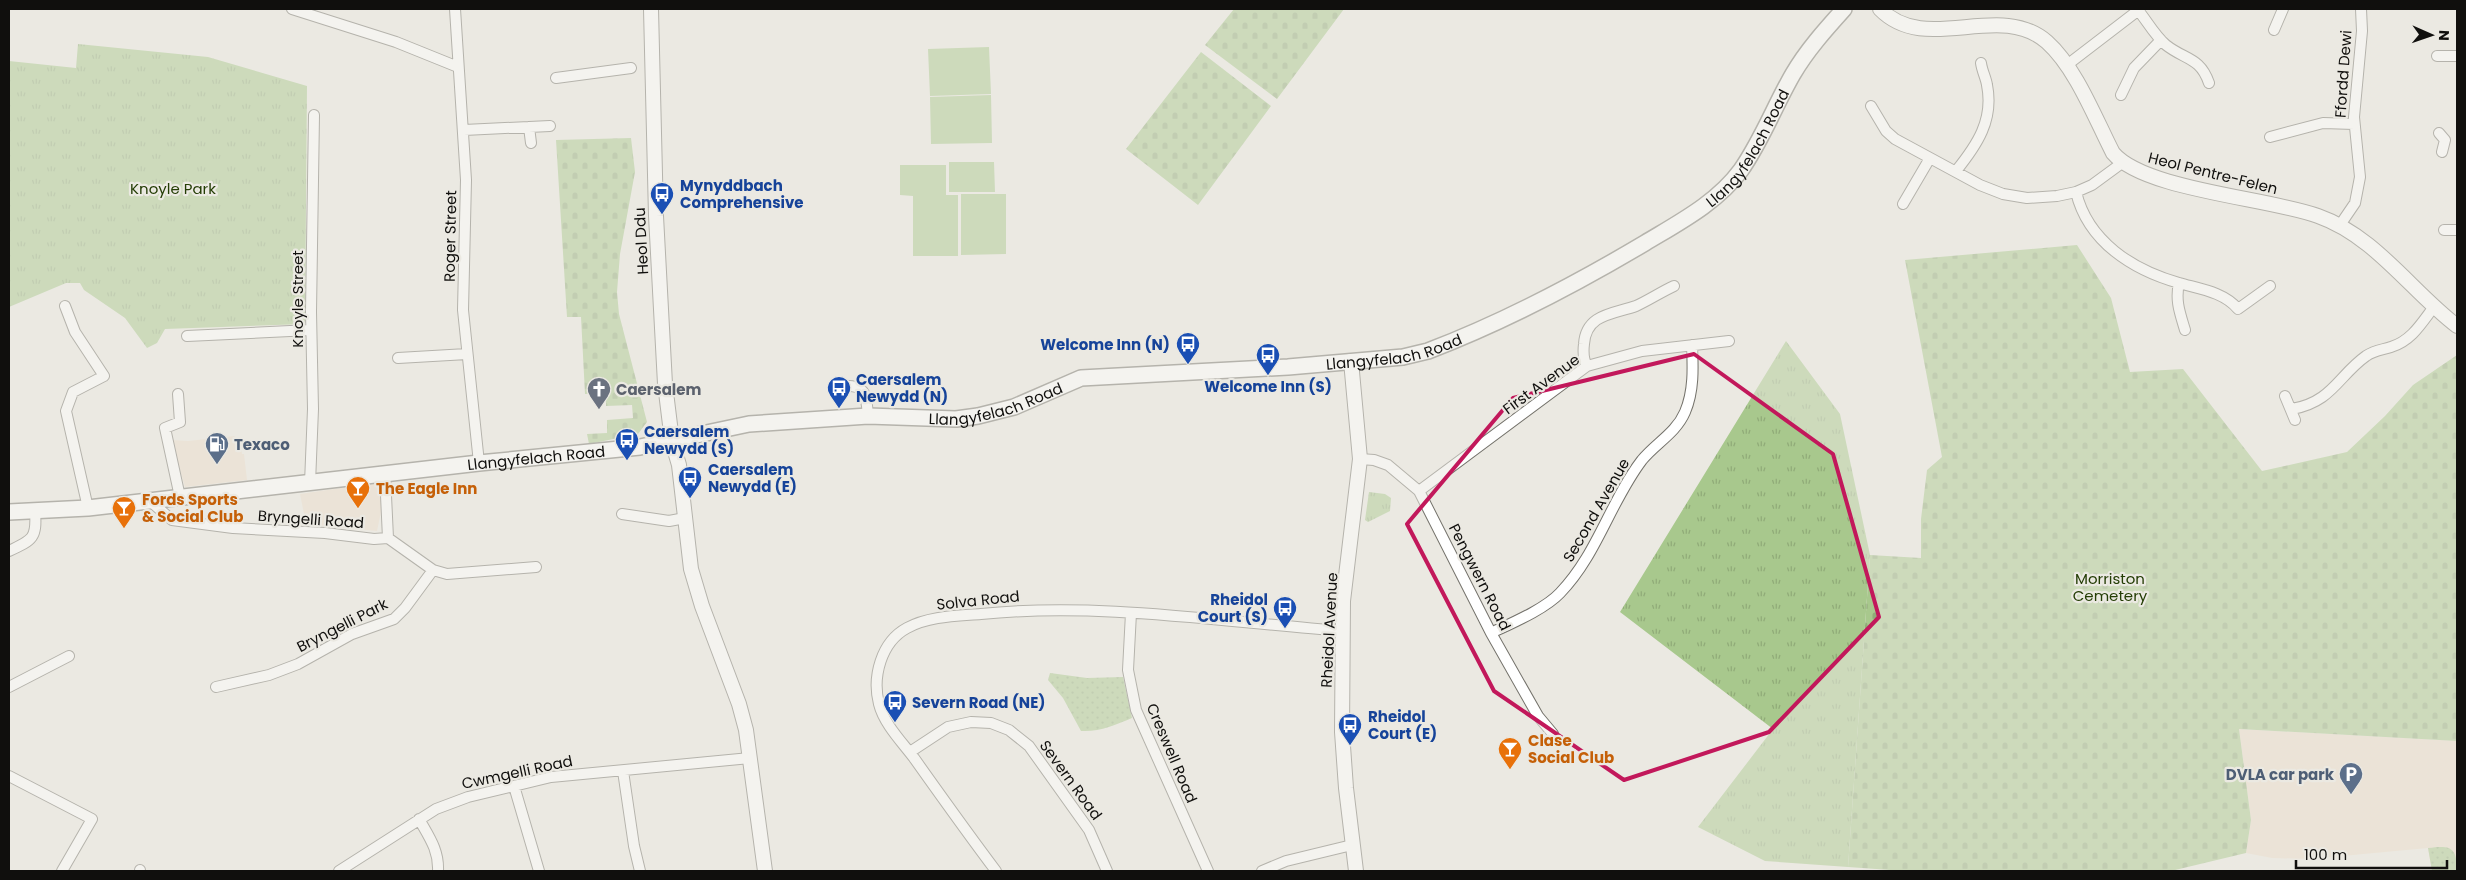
<svg xmlns="http://www.w3.org/2000/svg" width="2466" height="880" viewBox="0 0 2466 880" font-family="Poppins,sans-serif">
  <style>
    .commercial { fill: #ecdcca }
    .grass { fill: url(#grass-dots) }
    .cemetery { fill: url(#cemetery-stones) }
    .park { fill: url(#park-tufts) }
    .garden { fill: #a8c88d }
    .lines { fill: none; stroke-linecap: round; stroke-linejoin: round }
    .minor-casing { stroke: #74726b; stroke-width: 12 }
    .tertiary-casing { stroke: #74726b; stroke-width: 16 }
    .secondary-casing { stroke: #74726b; stroke-width: 18 }
    .minor { stroke: #fff; stroke-width: 10 }
    .tertiary { stroke: #fff; stroke-width: 14 }
    .secondary { stroke: #fff; stroke-width: 15 }
    .marked { fill: none; stroke: #c2185b; stroke-width: 4; stroke-linejoin: round }
    .labels { text-anchor: middle; dominant-baseline: central; stroke-width: 4.5; stroke-linejoin: round; paint-order: stroke }
    .street-label { font-size: 15px; fill: #100f0d; stroke: #ebe9e2 }
    .transit-label { font-size: 15px; font-weight: bold; fill: #164399; stroke: #ebe9e2; text-anchor: start }
    .park-label { font-size: 15px; fill: #243d05; stroke: #ebe9e2 }
    .worship-label { font-size: 15px; font-weight: bold; fill: #5b616d; stroke: #ebe9e2; text-anchor: start }
    .service-label { font-size: 15px; font-weight: bold; fill: #4e5e75; stroke: #ebe9e2; text-anchor: start }
    .food-label { font-size: 15px; font-weight: bold; fill: #c56008; stroke: #ebe9e2; text-anchor: start }
  </style>
  <defs>
    <pattern id="grass-dots" width="8" height="8" patternUnits="userSpaceOnUse" patternTransform="scale(1.25)"><rect width="8" height="8" fill="#a8c88d"/><path d="M2 2h.1M6 6h.1" fill="none" stroke="#90ab78" stroke-width="1.8" stroke-linecap="round"/></pattern>
    <pattern id="cemetery-stones" width="16" height="16" patternUnits="userSpaceOnUse" patternTransform="scale(1.25)"><rect width="16" height="16" fill="#a8c88d"/><path d="M2 7V4a2 2 0 0 1 4 0v3zM10 15v-3a2 2 0 0 1 4 0v3z" fill="#90ab78"/></pattern>
    <pattern id="park-tufts" width="24" height="20" patternUnits="userSpaceOnUse" patternTransform="scale(1.25)"><rect width="24" height="20" fill="#a8c88d"/><path d="M3 7l-1-3M5 7V3M7 7l1-3M15 17l-1-3M17 17v-4M19 17l1-3" fill="none" stroke="#90ab78"/></pattern>
  </defs>
  <rect width="100%" height="100%" fill="#ebe9e2"/>
  <path class="commercial" d="M235 436 236 446H241L242 454H244L247 480 185 487 171 440 188 441Z
    M374 483 380 486 382 507 377 531 306 524 300 494Z
    M2239 729 2457 741V871H2432L2428 848 2310 859 2272 858 2246 853 2251 820Z"/>
  <path class="grass" d="M1050 673 1087 678 1123 677 1132 718C1115 725 1100 732 1081 731L1063 698 1048 680Z
    M2428 848C2451 845 2457 847 2457 871H2432Z"/>
  <path class="cemetery" d="M1234 9H1344L1277 99 1205 45Z
    M1201 52 1271 106 1198 205 1126 149Z
    M631 138 635 172 620 254 617 292 619 314 647 422 638 434 589 444 587 434 607 433V420L633 418 632 405 606 406V393L585 394 581 317H567L556 140Z
    M2077 245 2111 298 2130 372 2183 369 2262 471 2347 452 2385 416 2413 385 2457 355V741L2239 729 2251 820 2246 853 2171 871H1904L1848 867 1870 555 1921 558V519L1927 470 1942 457 1905 260Z"/>
  <path class="park" d="M78 44 208 57 307 86 305 324 165 329 157 343 147 348 125 318 84 290 80 283H66L9 307V61L76 68Z
    M1786 341 1840 414 1870 555 1848 867 1765 861 1698 827 1773 729 1620 612Z
    M1369 492 1385 494 1391 498 1390 511 1368 522 1365 520Z"/>
  <path class="garden" d="M989 47 991 94 930 96 928 49Z
    M991 95 992 143 931 144 930 97Z
    M949 162H994L995 192H949Z
    M900 165H946V195H958V256H913V196L900 195Z
    M961 194H1006V254L961 255Z"/>
  <g class="lines">
    <g class="minor-casing">
      <path id="minor" d="M292 9 396 42 458 67
        M455 9 466 180 463 310 479 463
        M2138 10C2147 21 2155 36 2166 45 2185 60 2200 57 2209 83
        M2274 30 2283 9
        M2437 56H2457
        M2067 65 2140 9
        M556 78 631 68
        M2121 95 2134 68 2161 40
        M1871 106 1886 131 1895 139 1980 185 2003 194 2027 198 2057 196 2076 192 2092 185 2122 163
        M529 127 531 143
        M464 130 550 126
        M2439 133 2445 140 2442 152
        M2270 137 2323 123 2354 124
        M1956 171C1977 145 1994 120 1987 85 1986 78 1982 71 1981 63
        M2076 192C2088 242 2133 270 2179 283 2200 289 2224 292 2238 309L2270 286
        M1903 204 1930 158
        M2340 225 2355 203 2360 177 2354 117 2362 31 2361 9
        M2444 230H2457
        M2179 283C2175 301 2180 313 2185 330
        M65 306 75 332 104 376 73 392 66 411 88 508
        M187 336 311 330
        M398 358 467 354
        M1587 366C1583 359 1583 352 1584 344 1586 314 1613 314 1636 306 1649 300 1661 292 1674 286
        M840 386C866 384 866 393 868 416
        M178 394 180 422 165 428 180 497
        M2285 396 2295 420
        M2292 409C2332 402 2338 376 2366 356 2375 350 2382 350 2391 347 2411 341 2421 324 2433 308
        M1360 459 1374 460 1388 465 1419 491 1491 633 1538 716 1553 734
        M385 474 388 538 433 570 447 574 536 567
        M310 483 313 409 311 312 314 115
        M1419 491 1587 366 1642 351 1729 341
        M150 501 172 520 233 528 325 533 374 539 388 538
        M622 514 669 521 685 518
        M9 551C33 540 37 538 35 511
        M1131 613 1128 670 1136 710 1208 871
        M1491 633C1512 623 1545 609 1560 593 1597 555 1610 502 1642 460 1656 443 1676 433 1685 412 1694 391 1693 368 1692 345
        M9 687 69 656
        M216 687 269 675 298 664 352 634 394 619 405 608 433 570
        M910 752 948 727 971 722 991 723 1009 730 1029 746 1089 830 1107 871
        M623 771 634 846 640 871
        M9 776 92 819 62 871
        M514 786 539 871
        M419 819C429 837 439 850 438 871
        M140 870V871
        M339 871 436 809 468 797 551 777 750 758
        M996 871C968 834 941 796 914 758 902 742 884 724 879 704 872 677 881 642 907 628 929 616 957 616 981 614 1100 602 1223 622 1342 631
        M1262 871 1286 861 1352 845"/>
    </g>
    <g class="tertiary-casing">
      <path id="tertiary" d="M651 9 656 216 665 384 672 441 679 465 691 569 702 606 739 704 746 730 765 871
        M1880 9C1926 56 1999 0 2047 42 2076 68 2095 118 2113 153 2144 190 2269 198 2318 216 2375 236 2411 291 2457 326
        M1351 361 1360 459 1343 601 1342 732 1346 788 1356 871"/>
    </g>
    <g class="secondary-casing">
      <g id="secondary">
        <path id="s1" d="M9 512 88 508 479 463 640 447 749 424 868 416 956 419 978 416 1014 407 1081 378 1288 367 1403 357 1428 351C1504 322 1576 284 1645 243 1678 223 1717 203 1741 170 1762 140 1775 105 1793 74 1807 50 1826 29 1844 9"/>
      </g>
    </g>
    <use href="#minor" class="minor"/>
    <use href="#tertiary" class="tertiary"/>
    <use href="#secondary" class="secondary"/>
  </g>
  <path d="M0 0H2466V880H0ZM1694 354 1833 454 1879 617 1769 732 1624 780 1494 691 1407 524 1513 398Z" fill="#ebe9e2" fill-opacity=".55" fill-rule="evenodd"/>
  <path class="marked" d="M1694 354 1833 454 1879 617 1769 732 1624 780 1494 691 1407 524 1513 398Z"/>
  <defs>
    <g id="bus-pin" transform="scale(1.25)"><path d="M0 17L-7.5 6A9.5 9.5 0 1 1 7.5 6Z" fill="#1a4fb4" stroke="#ebe9e2"/><path d="M-5-6H5V4H4V6H2V4H-2V6H-4V4H-5ZM-3.5-4V0h7V-4ZM-3.5 1.2v1.5H-2V1.2ZM2 1.2v1.5H3.5V1.2Z" fill="#fff"/></g>
    <g id="church-pin" transform="scale(1.25)"><path d="M0 17L-7.5 6A9.5 9.5 0 1 1 7.5 6Z" fill="#6b7280" stroke="#ebe9e2"/><path d="M-1.2-6h2.4v3.5h3.3v2.4h-3.3V6h-2.4V-.1h-3.3v-2.4h3.3Z" fill="#fff"/></g>
    <g id="fuel-pin" transform="scale(1.25)"><path d="M0 17L-7.5 6A9.5 9.5 0 1 1 7.5 6Z" fill="#5c6f8a" stroke="#ebe9e2"/><path d="M-5.5-6h7V0h2V4h1.3V-2.5L3-4.5l.8-.8L6-3V5H2.5V1h-1V6h-7ZM-4.2-4.7v3.2H.2V-4.7Z" fill="#fff"/></g>
    <g id="bar-pin" transform="scale(1.25)"><path d="M0 17L-7.5 6A9.5 9.5 0 1 1 7.5 6Z" fill="#e8710a" stroke="#ebe9e2"/><path d="M-6-5H6L.8 .8V4.5H3.5V6h-7V4.5H-.8V.8Z" fill="#fff"/></g>
    <g id="parking-pin" transform="scale(1.25)"><path d="M0 17L-7.5 6A9.5 9.5 0 1 1 7.5 6Z" fill="#5c6f8a" stroke="#ebe9e2"/><path d="M-3.5-5.5H1a3.5 3.5 0 0 1 0 7H-1V5.5H-3.5ZM-1-3.4V-.6H.8a1.4 1.4 0 0 0 0-2.8Z" fill="#fff"/></g>
  </defs>
  <g fill-rule="evenodd">
    <use href="#bus-pin" x="662" y="194"/>
    <use href="#bus-pin" x="1188" y="344"/>
    <use href="#bus-pin" x="1268" y="355"/>
    <use href="#bus-pin" x="839" y="388"/>
    <use href="#church-pin" x="599" y="389"/>
    <use href="#bus-pin" x="627" y="440"/>
    <use href="#fuel-pin" x="217" y="444"/>
    <use href="#bus-pin" x="690" y="478"/>
    <use href="#bar-pin" x="358" y="488"/>
    <use href="#bar-pin" x="124" y="508"/>
    <use href="#bus-pin" x="1285" y="608"/>
    <use href="#bus-pin" x="895" y="702"/>
    <use href="#bus-pin" x="1350" y="725"/>
    <use href="#bar-pin" x="1510" y="749"/>
    <use href="#parking-pin" x="2351" y="774"/>
  </g>
  <g class="labels">
    <g class="street-label">
      <text transform="translate(2343 74) rotate(-86)">Ffordd Dewi</text>
      <text stroke="none"><textPath href="#s1" startOffset="1820">Llangyfelach Road</textPath></text>
      <text transform="translate(2213 173) rotate(14)">Heol Pentre-Felen</text>
      <text transform="translate(450 236) rotate(-89)">Roger Street</text>
      <text transform="translate(641 241) rotate(-93)">Heol Ddu</text>
      <text transform="translate(297 299) rotate(-90)">Knoyle Street</text>
      <text stroke="none"><textPath href="#s1" startOffset="1400">Llangyfelach Road</textPath></text>
      <text transform="translate(1541 384) rotate(-36)">First Avenue</text>
      <text stroke="none"><textPath href="#s1" startOffset="995">Llangyfelach Road</textPath></text>
      <text stroke="none"><textPath href="#s1" startOffset="530">Llangyfelach Road</textPath></text>
      <text transform="translate(1596 510) rotate(-60)">Second Avenue</text>
      <text transform="translate(311 519) rotate(4)">Bryngelli Road</text>
      <text transform="translate(1480 577) rotate(63)">Pengwern Road</text>
      <text transform="translate(978 600) rotate(-6)">Solva Road</text>
      <text transform="translate(342 625) rotate(-27)">Bryngelli Park</text>
      <text transform="translate(1329 630) rotate(-87)">Rheidol Avenue</text>
      <text transform="translate(1172 753) rotate(67)">Creswell Road</text>
      <text transform="translate(517 772) rotate(-12)">Cwmgelli Road</text>
      <text transform="translate(1071 780) rotate(54)">Severn Road</text>
    </g>
    <g class="transit-label">
      <text x="680" y="185">Mynyddbach<tspan x="680" dy="17">Comprehensive</tspan></text>
      <text x="1170" y="344" text-anchor="end">Welcome Inn (N)</text>
      <text x="856" y="379">Caersalem<tspan x="856" dy="17">Newydd (N)</tspan></text>
      <text x="1268" y="386" text-anchor="middle">Welcome Inn (S)</text>
      <text x="644" y="431">Caersalem<tspan x="644" dy="17">Newydd (S)</tspan></text>
      <text x="708" y="469">Caersalem<tspan x="708" dy="17">Newydd (E)</tspan></text>
      <text x="1268" y="599" text-anchor="end">Rheidol<tspan x="1268" dy="17">Court (S)</tspan></text>
      <text x="912" y="702">Severn Road (NE)</text>
      <text x="1368" y="716">Rheidol<tspan x="1368" dy="17">Court (E)</tspan></text>
    </g>
    <g class="park-label">
      <text x="173" y="188">Knoyle Park</text>
      <text x="2110" y="578">Morriston<tspan x="2110" dy="17">Cemetery</tspan></text>
    </g>
    <g class="worship-label">
      <text x="616" y="389">Caersalem</text>
    </g>
    <g class="service-label">
      <text x="234" y="444">Texaco</text>
      <text x="2334" y="774" text-anchor="end">DVLA car park</text>
    </g>
    <g class="food-label">
      <text x="376" y="488">The Eagle Inn</text>
      <text x="142" y="499">Fords Sports<tspan x="142" dy="17">&amp; Social Club</tspan></text>
      <text x="1528" y="740">Clase<tspan x="1528" dy="17">Social Club</tspan></text>
    </g>
  </g>
  <rect width="2466" height="880" fill="none" stroke="#100f0d" stroke-width="20"/>
  <g transform="translate(2431 35) rotate(92)" stroke="#ebe9e2" stroke-width="4" paint-order="stroke">
  <path d="M0-4L9 19L0 12L-9 19Z" fill="#100f0d"/>
  <text y="-8" font-size="14" font-weight="bold" text-anchor="middle" fill="#100f0d">N</text>
  </g>
  <path d="M2296 860v8h151v-8" fill="none" stroke="#100f0d" stroke-width="2.5"/>
  <text x="2304" y="860" font-size="15" fill="#100f0d" stroke="#ebe9e2" stroke-width="4" paint-order="stroke">100 m</text>
</svg>
